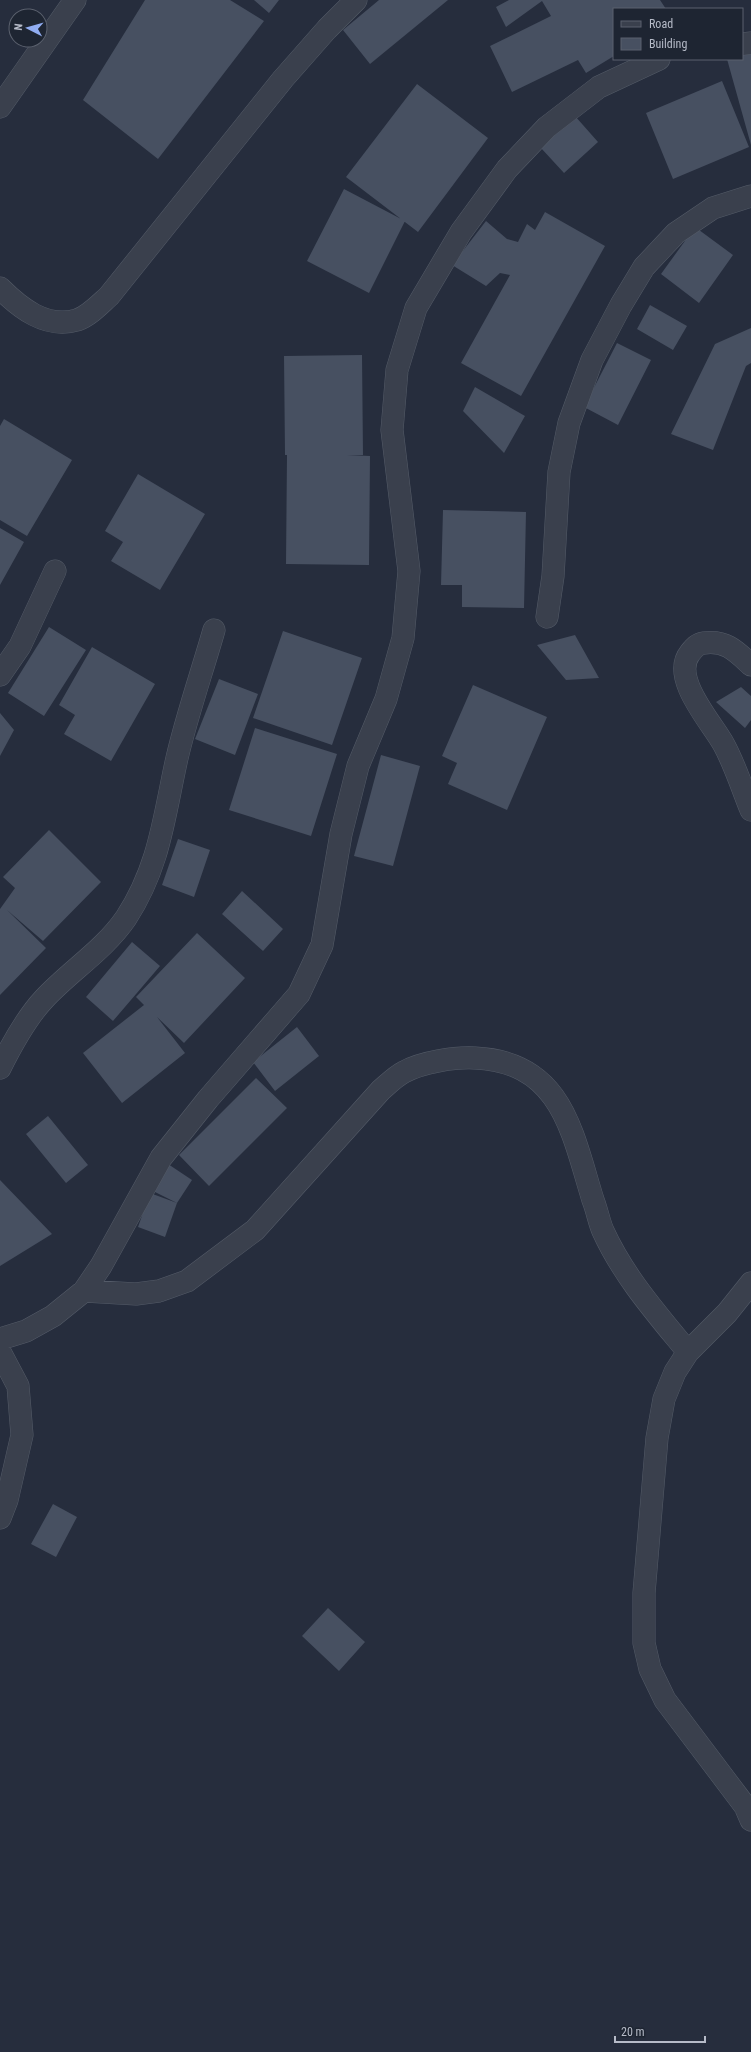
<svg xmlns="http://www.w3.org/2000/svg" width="751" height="2052" viewBox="0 0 751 2052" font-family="'Roboto Condensed',sans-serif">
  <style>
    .building { fill: #475061 }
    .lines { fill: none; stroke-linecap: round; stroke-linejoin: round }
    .minor-casing { stroke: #545b68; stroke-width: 23 }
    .minor { stroke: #3a404d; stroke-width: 22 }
  </style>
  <rect width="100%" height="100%" fill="#262d3d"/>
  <path class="building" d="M145 0H230L264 21 158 159 83 100Z
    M254 0H279L269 13Z
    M379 0H448L370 64 343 30Z
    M509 0H660L666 9H614V56L586 73 578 60 512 92 490 46 551 16 542 1 506 27 496 7Z
    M742 48 751 50V145L727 59H742Z
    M722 81 749 147 673 179 646 113Z
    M417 84 488 138 418 232 346 177Z
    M575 116 598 142 564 173 541 148Z
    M344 189 405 221 369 293 307 261Z
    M545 212 605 246 521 396 461 363 510 275 500 273 486 286 452 265 486 221 507 239 518 242 527 224 535 230Z
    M695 227 733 255 699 303 661 274Z
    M650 305 687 326 673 350 637 329Z
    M751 328V363L746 366 713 450 671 434 715 344Z
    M617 343 651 360 618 425 584 407Z
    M362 355 363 455H347L370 456 369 565 286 564 287 455H285L284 356Z
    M475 387 525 416 504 453 463 411Z
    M4 419 72 460 27 536 0 520V426Z
    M138 474 205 514 160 590 111 561 123 542 105 531Z
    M443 510 526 512 524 608 462 607V585H441Z
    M0 528 24 542 0 585Z
    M49 627 86 650 44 716 8 693Z
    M283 631 362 658 332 745 253 718Z
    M575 635 599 678 566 680 537 645Z
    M92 647 155 684 111 761 64 734 75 715 59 705Z
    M219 679 258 694 235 755 195 739Z
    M473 685 547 717 507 810 448 784 457 763 442 756Z
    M741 687 751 696V720L745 728 716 702Z
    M0 713 14 730 0 756Z
    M255 728 337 754 311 836 229 810Z
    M381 755 420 766 393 866 354 856Z
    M49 830 101 882 43 941 7 910 46 948 0 995V909L15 888 3 877Z
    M178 839 210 850 194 897 162 885Z
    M242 891 283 929 263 951 222 914Z
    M197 933 245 978 184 1043 157 1017 185 1053 122 1103 83 1053 144 1005 136 997Z
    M132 942 160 966 113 1021 86 997Z
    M297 1027 319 1056 275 1091 253 1062Z
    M256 1078 287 1108 209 1186 179 1155Z
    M48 1116 88 1165 66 1183 26 1134Z
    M168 1164 192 1180 177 1203 153 1191Z
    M0 1180 52 1234 0 1266Z
    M150 1193 177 1203 165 1237 138 1227Z
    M53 1504 77 1517 56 1557 31 1544Z
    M328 1608 365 1642 339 1671 302 1636Z"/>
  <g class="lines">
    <g class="minor-casing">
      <path id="minor" d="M742 44 751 43
        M0 107 75 0
        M0 288C20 308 46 329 77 320 89 316 100 304 109 296L283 79 327 29 356 0
        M547 617 553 576 559 472 569 423 592 360 621 305 644 267 676 233 713 208 751 196
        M751 665C736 651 726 640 704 643 697 644 694 648 690 653 670 678 713 724 724 745 735 765 742 788 751 810
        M0 675 20 646 55 571
        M0 1068C11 1046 27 1017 44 999 70 971 104 950 126 918 160 866 164 816 177 758 187 715 202 672 214 630
        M751 1283 727 1313 688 1352 675 1372 664 1399 657 1438 644 1593V1643L650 1669 665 1700 745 1806 751 1820
        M84 1291 136 1294 159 1291 187 1281 255 1230 381 1090C388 1084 396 1076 404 1072 422 1062 455 1057 475 1058 562 1062 572 1132 593 1200 597 1210 599 1222 603 1231 624 1277 657 1314 688 1352
        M0 1339 26 1331 53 1316 84 1291 101 1266 161 1158 208 1099 299 994 322 945 341 834 358 766 386 699 403 638 409 571 392 430 397 370 416 308 461 232 507 169 547 127 599 87 659 59
        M0 1352 18 1386 22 1435 7 1500 0 1518"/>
    </g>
    <use href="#minor" class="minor"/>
  </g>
  <rect x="613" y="8" width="130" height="52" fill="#1e2532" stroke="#5b616e"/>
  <rect x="621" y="21" width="20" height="6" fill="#3a404d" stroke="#5b616e"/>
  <text x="649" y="28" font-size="12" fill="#b6bbc8">Road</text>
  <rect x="621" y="38" width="20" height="12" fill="#475061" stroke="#5b616e"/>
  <text x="649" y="48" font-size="12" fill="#b6bbc8">Building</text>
  <g transform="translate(28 28) rotate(276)"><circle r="19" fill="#1e2532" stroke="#5b616e"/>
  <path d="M0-3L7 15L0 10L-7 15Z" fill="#91adf2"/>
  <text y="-6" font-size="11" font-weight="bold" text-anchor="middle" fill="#b6bbc8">N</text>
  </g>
  <path d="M615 2036v6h90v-6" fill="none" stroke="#b6bbc8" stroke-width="2"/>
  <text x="621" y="2036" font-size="12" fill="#b6bbc8" stroke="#1e2532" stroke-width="3" paint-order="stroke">20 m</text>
</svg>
